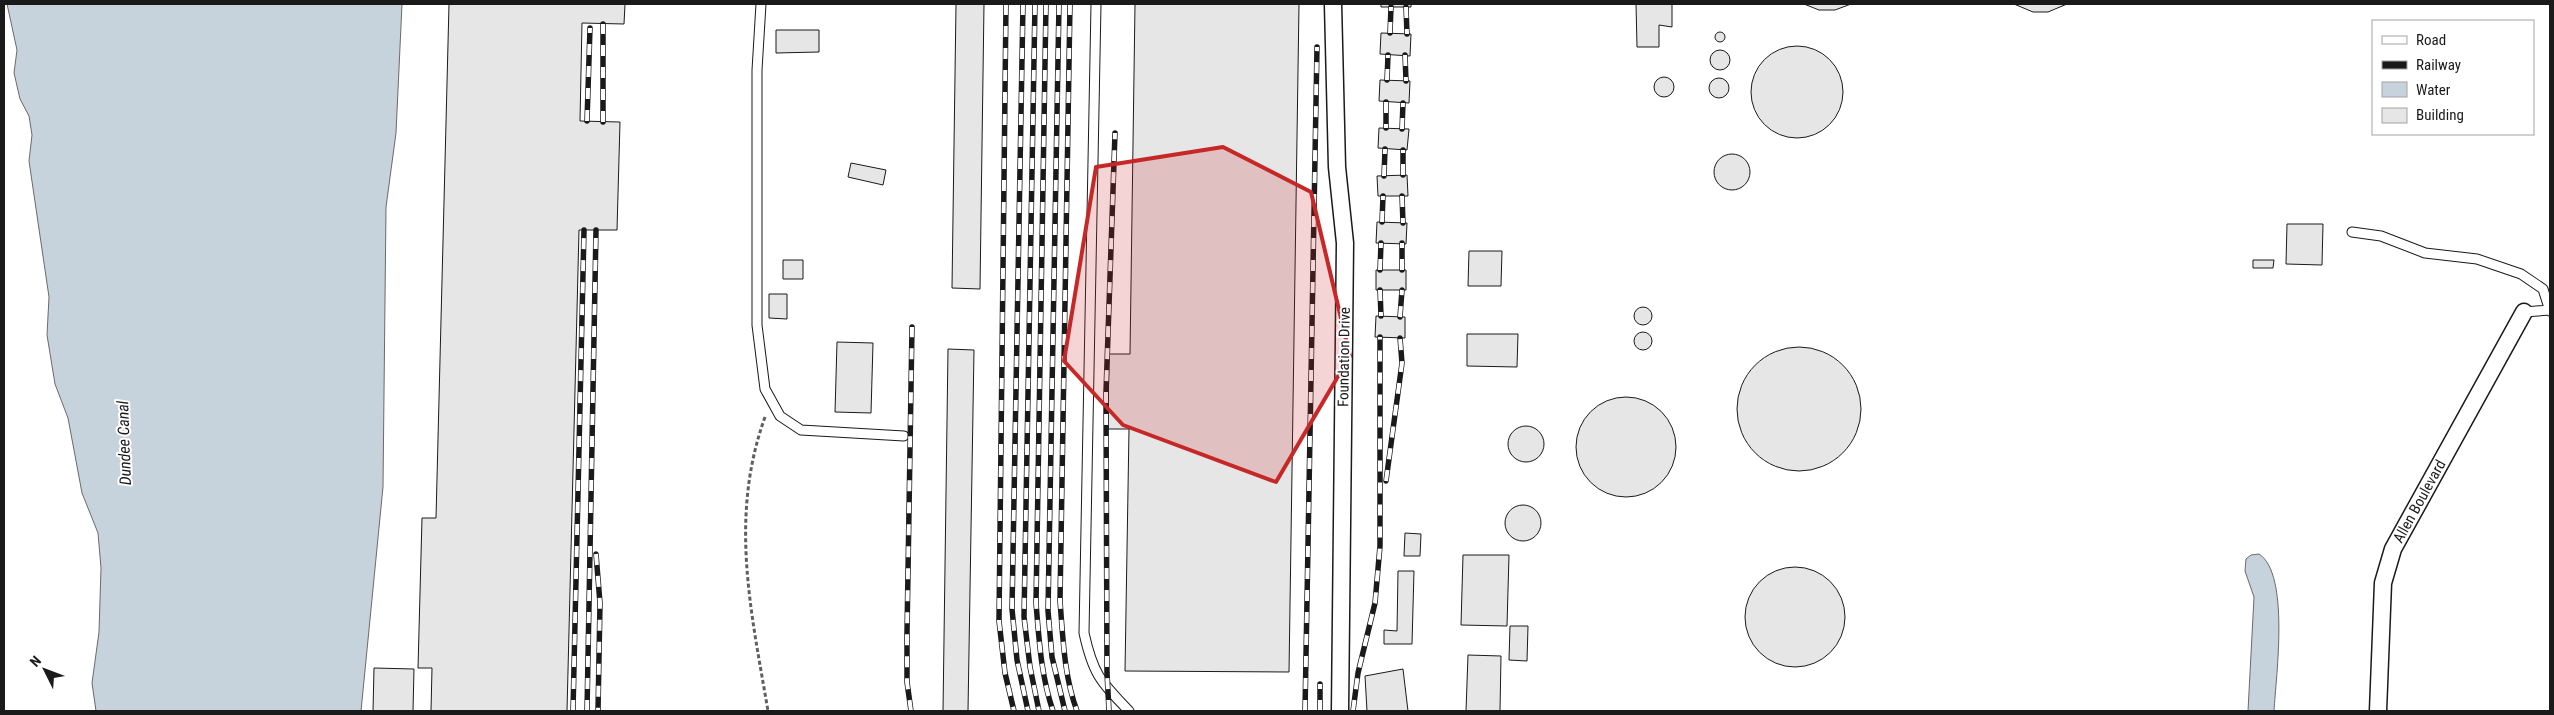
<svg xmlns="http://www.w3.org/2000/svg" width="2554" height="715" viewBox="0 0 2554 715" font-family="'Roboto Condensed',sans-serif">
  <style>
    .water { fill: #c6d2dc; stroke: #6a6a6a }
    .building { fill: #e6e6e6; stroke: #1a1a1a }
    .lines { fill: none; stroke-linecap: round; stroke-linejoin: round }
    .service-casing { stroke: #1a1a1a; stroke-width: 11 }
    .minor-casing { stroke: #1a1a1a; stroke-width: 19 }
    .path { stroke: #5f5f5f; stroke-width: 3; stroke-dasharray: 4 2.5; stroke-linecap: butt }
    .service { stroke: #fff; stroke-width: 9 }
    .minor { stroke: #fff; stroke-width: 16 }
    .rail-casing { stroke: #1a1a1a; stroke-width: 5.5 }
    .rail { stroke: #fff; stroke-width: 4; stroke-dasharray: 11; stroke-linecap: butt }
    .marked { fill: #c62828; fill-opacity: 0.2; stroke: #c62828; stroke-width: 4; stroke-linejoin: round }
    .labels { text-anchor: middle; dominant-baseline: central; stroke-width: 4; stroke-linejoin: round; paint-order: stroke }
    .street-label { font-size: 15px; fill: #1a1a1a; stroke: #fff }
    .water-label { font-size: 16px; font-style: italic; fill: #1a1a1a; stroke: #fff }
  </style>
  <rect width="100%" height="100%" fill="#fff"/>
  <path class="water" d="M7 4H402L396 133 386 207 383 487 361 711H96L92 683 99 632 101 568 98 533 82 493 68 418 55 384 47 335 49 297 29 161 32 135 29 116 20 99 14 73 17 50Z
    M2259 554C2290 574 2276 676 2274 711H2248L2254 597 2245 571 2246 559 2251 555Z"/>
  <path class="building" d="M449 4H625L624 24 582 23 580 121 620 122 617 230H579L567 711H431L432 668H418L422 518H436Z
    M956 4H984L980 289 952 288Z
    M1135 4H1299L1289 672 1125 671 1129 429H1108L1109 354H1130Z
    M1381 4H1411V7H1381Z
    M1636 4H1672V27L1659 25V47H1637Z
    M1804 4H1851L1835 10H1819Z
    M2014 4H2067L2048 12H2033Z
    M776 30H819V52L776 53Z
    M1715 37a5 5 0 1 1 10 0a5 5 0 1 1-10 0Z
    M1381 33 1411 34 1410 56 1380 54Z
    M1751 92a46 46 0 1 1 92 0a46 46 0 1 1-92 0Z
    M1710 60a10 10 0 1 1 20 0a10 10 0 1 1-20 0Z
    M1654 87a10 10 0 1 1 20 0a10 10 0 1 1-20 0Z
    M1709 88a10 10 0 1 1 20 0a10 10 0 1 1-20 0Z
    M1380 80 1410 81 1409 103 1379 101Z
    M1379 128 1409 129 1407 150 1378 148Z
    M1714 172a18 18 0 1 1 36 0a18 18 0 1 1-36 0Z
    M851 163 886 170 883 185 848 177Z
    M1407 175 1408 196H1378L1377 176Z
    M1377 222 1407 223 1406 244 1376 243Z
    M2287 224H2323L2322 265 2286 264Z
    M1469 251H1502L1501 286H1468Z
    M783 260H803V279H783Z
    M2253 260H2274L2273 268H2253Z
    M1376 270H1406V290H1376Z
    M769 294H787V319L769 318Z
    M1634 316a9 9 0 1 1 18 0a9 9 0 1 1-18 0Z
    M1376 316 1405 317V338L1375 337Z
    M1634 341a9 9 0 1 1 18 0a9 9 0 1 1-18 0Z
    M1467 334H1518L1517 367 1467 366Z
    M837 342 873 343 871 413 835 412Z
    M1737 409a62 62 0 1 1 124 0a62 62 0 1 1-124 0Z
    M948 349 974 350 968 711H943Z
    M1576 447a50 50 0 1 1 100 0a50 50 0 1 1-100 0Z
    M1508 444a18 18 0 1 1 36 0a18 18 0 1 1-36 0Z
    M1505 523a18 18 0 1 1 36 0a18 18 0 1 1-36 0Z
    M1405 533 1421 534 1420 556H1404Z
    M1463 555H1509L1507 626 1461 625Z
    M1745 617a50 50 0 1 1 100 0a50 50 0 1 1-100 0Z
    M1398 571H1414L1412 644H1384V630L1397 631Z
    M1510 626H1528L1527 661 1509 660Z
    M1468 655 1501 656 1500 711H1466Z
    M374 668 414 669 413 711H373Z
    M1403 669 1408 711H1367L1365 676Z"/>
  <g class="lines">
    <g class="service-casing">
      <path id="service" d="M761 4 757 70V325L765 389 780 416 801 430 904 436
        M1096 4 1084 633C1093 674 1100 681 1129 711
        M2352 232 2381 236 2425 253 2477 259 2521 274 2543 289 2550 311
        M2524 312 2550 310"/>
    </g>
    <g class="minor-casing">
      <g id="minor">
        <path d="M1333 4 1337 167 1345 243 1340 711"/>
        <path id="s1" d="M2378 711 2383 583 2393 549 2524 312"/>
      </g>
    </g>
    <path class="path" d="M765 417C729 517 751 611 768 711"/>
    <use href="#service" class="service"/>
    <use href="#minor" class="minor"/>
    <g class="rail-casing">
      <path id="rail" d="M1006 4 999 621 1005 673 1014 711
        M1023 4 1012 609 1017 660 1028 711
        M1035 4 1024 617 1030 667 1039 711
        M1046 4 1036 603C1039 639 1041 676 1053 711
        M1059 4 1048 611 1052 657 1065 711
        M1070 4 1060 601C1063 638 1064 676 1077 711
        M1406 7 1407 34
        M1390 33 1391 7
        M1405 55 1406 81
        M1387 80 1388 55
        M1386 102V128
        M587 121 590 28
        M603 122V24
        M1402 129 1403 103
        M1403 175V150
        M1384 176 1385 149
        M1402 196 1403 223
        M1382 222 1383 196
        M1380 270 1381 243
        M1402 270V243
        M1380 290 1381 316
        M1400 317 1402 290
        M1386 481 1402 363 1400 338
        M596 554 600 603 598 711
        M573 711 584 230
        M587 711 596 230
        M911 711 907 682V633L912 327
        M1109 711 1107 673 1106 392 1115 133
        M1305 711 1317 47
        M1320 711V684
        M1353 711 1358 673 1375 603 1380 546V337"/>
    </g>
    <use href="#rail" class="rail"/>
  </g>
  <path class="marked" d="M1223 147 1311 192 1350 356 1276 482 1123 425 1064 361 1096 167Z"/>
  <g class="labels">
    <g class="street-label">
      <text transform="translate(1344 357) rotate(-89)">Foundation Drive</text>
      <text stroke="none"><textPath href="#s1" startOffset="218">Allen Boulevard</textPath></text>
    </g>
    <g class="water-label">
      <text transform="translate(124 443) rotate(-92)">Dundee Canal</text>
    </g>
  </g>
  <rect width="2554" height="715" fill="none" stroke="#1a1a1a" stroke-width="10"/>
  <rect x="2372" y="20" width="162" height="115" fill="#ffffff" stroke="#a3a3a3"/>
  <rect x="2382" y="36" width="25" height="8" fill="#ffffff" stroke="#a3a3a3"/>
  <text x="2416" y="45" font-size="15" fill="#1a1a1a">Road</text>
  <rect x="2382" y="61" width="25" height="8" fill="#1a1a1a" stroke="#a3a3a3"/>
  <text x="2416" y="70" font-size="15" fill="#1a1a1a">Railway</text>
  <rect x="2382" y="82" width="25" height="15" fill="#c6d2dc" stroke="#a3a3a3"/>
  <text x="2416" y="95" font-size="15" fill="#1a1a1a">Water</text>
  <rect x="2382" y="108" width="25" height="15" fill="#e6e6e6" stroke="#a3a3a3"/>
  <text x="2416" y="120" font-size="15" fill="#1a1a1a">Building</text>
  <g transform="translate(45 670) rotate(312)" stroke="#ffffff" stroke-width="4" paint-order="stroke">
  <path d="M0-4L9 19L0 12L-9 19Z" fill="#1a1a1a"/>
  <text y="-8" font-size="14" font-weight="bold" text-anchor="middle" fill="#1a1a1a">N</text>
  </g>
</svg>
